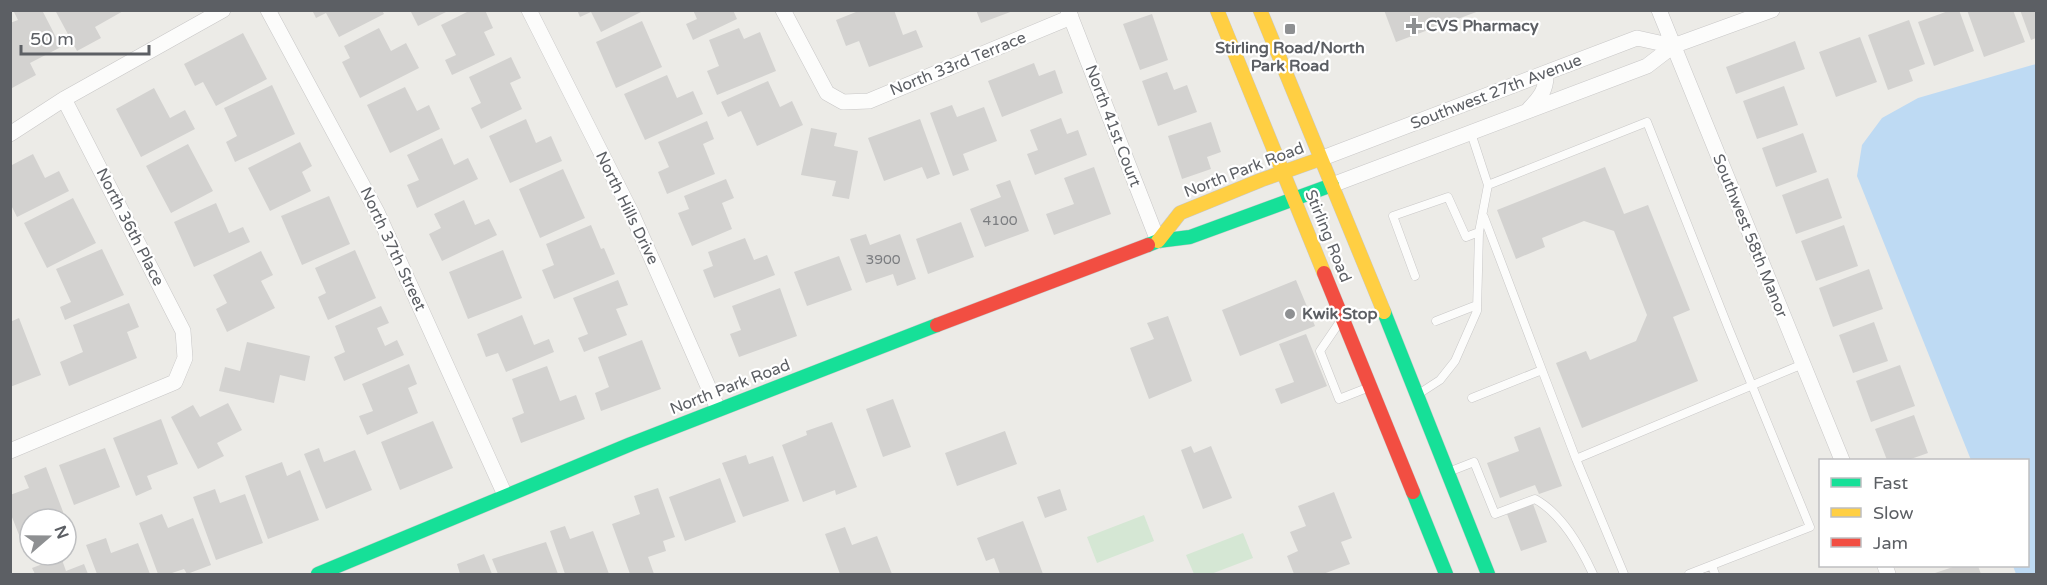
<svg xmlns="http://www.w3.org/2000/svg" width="2047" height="585" viewBox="0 0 2047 585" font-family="'Varela Round',sans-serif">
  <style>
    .green { fill: #d5e7d4 }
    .water { fill: #bedaf3 }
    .building { fill: #d3d2d0 }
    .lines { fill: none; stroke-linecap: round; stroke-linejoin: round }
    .lane-casing { stroke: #c8c7c7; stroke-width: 9 }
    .street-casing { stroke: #c8c7c7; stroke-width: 16 }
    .fast-casing { stroke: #c8c9c9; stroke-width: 15 }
    .slow-casing { stroke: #c8c9c9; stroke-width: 15 }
    .jam-casing { stroke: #c8c9c9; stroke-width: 15 }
    .lane { stroke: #fcfcfb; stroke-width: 8 }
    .street { stroke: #fcfcfb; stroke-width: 15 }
    .fast { stroke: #16e098; stroke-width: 14 }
    .slow { stroke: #ffcf43; stroke-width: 14 }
    .jam { stroke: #f24e42; stroke-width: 14 }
    .poi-dot { fill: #8e9092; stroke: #fff; stroke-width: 2 }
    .labels { text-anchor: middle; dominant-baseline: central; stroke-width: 4.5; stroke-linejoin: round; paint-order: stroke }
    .number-label { font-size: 14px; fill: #7b7d80 }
    .poi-label { font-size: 16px; font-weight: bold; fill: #5c5f64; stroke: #fff; text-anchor: start }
    .street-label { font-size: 16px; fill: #5c5f64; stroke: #fff }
  </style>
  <rect width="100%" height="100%" fill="#ecebe7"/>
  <path class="green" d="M1144 515 1154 541 1097 563 1087 537Z
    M1243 533 1253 558 1211 574H1194L1186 555Z"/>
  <path class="water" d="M2036 64V574H2016L2013 566H2028V460H1971L1857 176 1862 145 1882 118 1918 98Z"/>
  <path class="building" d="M13 10H42L61 47 30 63 36 75 12 88 10 84V23L18 20Z
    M55 10H125L95 27 101 38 77 51Z
    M312 10H382L384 14 339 37 326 13 316 18Z
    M410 10H450L418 26Z
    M471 10H485L493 28 484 32 495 55 452 75 445 60 456 55 441 25Z
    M577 10H645L601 32 591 12 580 17Z
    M693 10H733L737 19 693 40 686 24 697 19Z
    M861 10H894L903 35 916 30 923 47 869 67 859 41 846 46 836 20Z
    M976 10H1013V11L981 23Z
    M1384 10H1479V11L1396 42Z
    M1951 10H1959L1974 51 1934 66 1918 22Z
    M1967 10H2013L2025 42 1984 57Z
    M2020 10H2036V38L2031 40Z
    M1152 14 1168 60 1140 70 1123 24Z
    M1909 20 1925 64 1909 70 1913 81 1888 90 1868 35Z
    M642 21 662 67 616 88 596 42Z
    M379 28 391 51 406 43 419 68 360 98 342 62 350 58 344 46Z
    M739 28 744 39 760 32 776 71 717 95 707 71 719 66 709 40Z
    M243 33 267 79 216 106 203 82 195 86 184 64Z
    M1860 37 1877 82 1836 97 1819 52Z
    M1795 41 1805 69 1736 94 1726 67Z
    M511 57 521 78 510 83 522 109 481 129 471 108 481 103 469 77Z
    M1034 63 1039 76 1055 70 1063 93 1002 117 988 81Z
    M1167 72 1174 90 1187 85 1197 112 1158 126 1142 81Z
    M667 75 677 98 693 91 703 114 645 140 624 94Z
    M768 81 780 107 792 101 803 125 757 146 741 111 728 117 721 102Z
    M272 85 295 134 235 162 226 142 237 136 224 108Z
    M1784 86 1798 125 1757 139 1743 101Z
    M405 87 417 111 429 105 440 129 390 153 367 105Z
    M154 88 170 118 185 110 195 129 141 157 116 109Z
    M952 105 957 117 984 107 997 141 963 154 969 170 953 176 930 113Z
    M1061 118 1067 134 1078 130 1087 155 1035 175 1027 154 1038 150 1030 130Z
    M526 119 536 143 551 136 562 161 510 183 489 136Z
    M920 119 940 174 927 179 922 167 884 181 868 138Z
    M707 121 714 139 703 144 715 174 667 194 658 172 669 167 658 142Z
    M1211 122 1221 152 1207 157 1211 169 1182 179 1168 136Z
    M811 128 837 133 834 146 858 151 849 199 832 196 836 181 801 175Z
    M1803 133 1817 172 1776 187 1762 148Z
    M442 138 454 165 468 158 478 179 417 208 407 185 419 180 407 155Z
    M300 142 312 166 302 172 311 191 270 211 248 168Z
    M188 144 213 191 171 213 146 166Z
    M33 154 45 178 59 171 69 191 17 217 10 203V166Z
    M1094 167 1111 214 1054 235 1046 214 1074 204 1064 178Z
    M1605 167 1624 214 1648 205 1690 310 1673 317 1698 381 1582 428 1556 363 1586 351 1590 360 1636 341 1647 315 1614 231 1584 221 1542 238 1545 247 1516 259 1497 210Z
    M563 169 585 218 540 238 519 189Z
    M1828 178 1842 218 1796 234 1782 195Z
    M726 179 734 198 722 203 732 229 692 246 678 213 689 209 684 196Z
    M1010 180 1029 231 985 247 970 209 1001 197 996 185Z
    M329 196 350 244 302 265 281 216Z
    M73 198 96 243 47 268 24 223Z
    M464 200 475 225 489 219 497 235 442 261 429 234 441 228 434 214Z
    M216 203 229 233 243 227 250 242 194 267 174 222Z
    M961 222 974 257 928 274 916 239Z
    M591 225 601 249 604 248 615 274 554 299 542 270 554 265 546 244Z
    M1844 225 1858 266 1816 281 1801 241Z
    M866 234 870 245 900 234 916 279 897 286 893 274 866 283 850 239Z
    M745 238 754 260 767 255 775 275 714 298 703 270 713 266 708 252Z
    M102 249 124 295 65 320 60 307 71 302 56 269Z
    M355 250 376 298 328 320 318 297 326 293 315 268Z
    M503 250 522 298 468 319 449 272Z
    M261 251 273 275 261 281 275 308 227 332 216 309 227 303 213 275Z
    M839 256 852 290 807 306 794 272Z
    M1869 269 1883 309 1833 327 1819 288Z
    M618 280 628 305 616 309 627 335 584 352 578 338 588 334 573 298Z
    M1296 280 1315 326 1240 356 1222 310Z
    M780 288 797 336 739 357 730 334 741 330 732 306Z
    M129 303 139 327 127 332 137 358 69 386 60 362 83 352 73 325Z
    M381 306 389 323 377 328 385 346 397 340 404 355 344 381 334 357 345 352 335 326Z
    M522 315 534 345 549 339 554 352 506 372 498 353 486 357 477 334Z
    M1168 316 1192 381 1149 399 1130 348 1154 339 1147 323Z
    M19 318 41 375 10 387V322Z
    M1874 322 1888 361 1853 373 1839 335Z
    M1306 334 1327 386 1281 404 1275 389 1294 382 1279 344Z
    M642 340 661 389 601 411 595 393 609 387 598 357Z
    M247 342 310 356 305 381 280 375 274 403 219 391 225 367 240 371Z
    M409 364 417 384 408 388 418 413 367 435 359 416 373 411 362 384Z
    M1900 365 1915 406 1871 422 1856 381Z
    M547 366 560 401 576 395 585 419 521 443 512 418 524 413 512 379Z
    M893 399 911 447 883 457 866 409Z
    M228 403 242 430 217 443 224 456 198 469 171 417 193 405 200 417Z
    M1914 415 1928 453 1908 460H1887L1875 429Z
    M161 419 178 464 147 476 152 489 136 496 113 438Z
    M433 421 453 468 400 490 381 442Z
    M832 422 857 487 836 495 835 490 803 502 782 445 807 435 806 431Z
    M1540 427 1562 486 1539 494 1535 485 1500 498 1487 463 1519 451 1514 437Z
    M1005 431 1017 464 957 486 945 453Z
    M1191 446 1194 453 1211 446 1232 498 1203 509 1181 450Z
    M105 448 120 487 74 505 59 465Z
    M319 448 324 462 355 450 372 490 326 509 304 454Z
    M746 455 749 464 773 456 789 501 743 517 722 463Z
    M282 462 287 476 300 470 319 520 268 539 245 476Z
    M46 467 65 517 30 519V542L23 545 10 512V495L29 488 24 476Z
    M720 478 736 522 685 541 669 497Z
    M658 488 675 537 663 541 666 551 648 557 654 574H630L612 524 640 514 634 496Z
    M215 489 220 503 245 494 263 543 216 560 193 497Z
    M1060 489 1067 510 1045 518 1037 497Z
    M1334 492 1352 538 1341 542 1350 564 1323 574H1294L1287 556 1298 551 1290 532 1306 526 1298 506Z
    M1533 504 1547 542 1521 551 1507 514Z
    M162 514 168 528 193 518 211 565 187 574 184 569 169 574H158L139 523Z
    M1023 521 1043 574H1000L994 558 986 561 977 538Z
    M565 526 570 539 593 531 609 574H565L550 531Z
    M845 527 852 545 877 536 892 574H840L825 534Z
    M106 538 111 553 138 543 150 574H97L86 545Z
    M546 542 558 574H498L492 559Z
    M484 554 492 574H460L457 564Z
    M61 557 66 571 84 564 88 574H35L32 568Z
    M1956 566H1978L1981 574H1932Z"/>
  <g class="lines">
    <g class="lane-casing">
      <path id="lane" d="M1471 133 1488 185
        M1484 217 1542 370
        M1415 276 1393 216 1448 197 1466 237 1479 232
        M1436 321 1477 305
        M1339 323 1320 351 1339 399 1367 388
        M1420 393 1440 380 1455 361 1477 311 1479 232 1488 185 1647 122 1728 327 1810 527 1689 574
        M1472 398 1542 370 1576 459
        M1451 471 1474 462 1495 514 1535 499C1562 514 1580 546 1593 574
        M1712 566 1715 574
        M1624 574 1576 459 1803 364"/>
    </g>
    <g class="street-casing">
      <path id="street" d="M268 10 377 212 505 495
        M529 10 632 214 718 409
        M783 10 827 93 843 102 869 101 1071 17
        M1068 10 1158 241
        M1659 10 1842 460
        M1529 109C1540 98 1547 89 1546 73
        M10 134 64 99 223 10
        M1320 159 1637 38 1673 46
        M1332 185 1647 66 1673 46 1772 10
        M10 451 175 382 185 358 183 331 64 99
        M1885 566 1888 574"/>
    </g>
    <g class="fast-casing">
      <path id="fast" d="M1148 245 1158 241 1190 237 1332 185
        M1384 312 1488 574
        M1413 492 1446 574
        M318 574 631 444 937 325"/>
    </g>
    <g class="slow-casing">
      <path id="slow" d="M1217 10 1324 273
        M1260 10 1384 312
        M1158 241 1180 213 1261 180 1320 159"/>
    </g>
    <g class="jam-casing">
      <path id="jam" d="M1324 273 1413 492
        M937 325 1148 245"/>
    </g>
    <use href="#lane" class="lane"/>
    <use href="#street" class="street"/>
    <use href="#fast" class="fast"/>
    <use href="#slow" class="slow"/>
    <use href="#jam" class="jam"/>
  </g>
  <g class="poi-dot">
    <path d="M1411 17h6v6h6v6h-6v6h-6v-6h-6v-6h6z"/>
    <rect x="1284" y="23" width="12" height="12" rx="3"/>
    <circle cx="1290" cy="314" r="6"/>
  </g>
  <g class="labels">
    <g class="number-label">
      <text x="1000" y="220">4100</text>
      <text x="883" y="259">3900</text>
    </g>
    <g class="poi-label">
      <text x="1426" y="26">CVS Pharmacy</text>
      <text x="1290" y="48" text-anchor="middle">Stirling Road/North<tspan x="1290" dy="18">Park Road</tspan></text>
      <text x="1302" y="314">Kwik Stop</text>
    </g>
    <g class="street-label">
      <text transform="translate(958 64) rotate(-22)">North 33rd Terrace</text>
      <text transform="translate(1496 92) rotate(-21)">Southwest 27th Avenue</text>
      <text transform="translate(1113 126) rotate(69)">North 41st Court</text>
      <text transform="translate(1244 170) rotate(-21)">North Park Road</text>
      <text transform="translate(627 208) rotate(64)">North Hills Drive</text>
      <text transform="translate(130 227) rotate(63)">North 36th Place</text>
      <text transform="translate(1328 236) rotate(68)">Stirling Road</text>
      <text transform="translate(1750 236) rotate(68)">Southwest 58th Manor</text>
      <text transform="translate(393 249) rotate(65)">North 37th Street</text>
      <text transform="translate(730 387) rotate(-21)">North Park Road</text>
    </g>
  </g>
  <rect width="2047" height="585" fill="none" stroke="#5c5f64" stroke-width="24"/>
  <rect x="1819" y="459" width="210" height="108" fill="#ffffff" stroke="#bebfc1" stroke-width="1.5"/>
  <rect x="1831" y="478" width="30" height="9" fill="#16e098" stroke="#bebfc1" stroke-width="1.5"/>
  <text x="1873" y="489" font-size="18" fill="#5c5f64">Fast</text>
  <rect x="1831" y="508" width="30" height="9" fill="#ffcf43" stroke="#bebfc1" stroke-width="1.5"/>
  <text x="1873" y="519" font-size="18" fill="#5c5f64">Slow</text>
  <rect x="1831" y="538" width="30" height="9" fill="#f24e42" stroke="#bebfc1" stroke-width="1.5"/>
  <text x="1873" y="549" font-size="18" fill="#5c5f64">Jam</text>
  <g transform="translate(48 537) rotate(70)"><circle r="28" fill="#ffffff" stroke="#bebfc1" stroke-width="1.5"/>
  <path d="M0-4.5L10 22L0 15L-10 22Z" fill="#8e9092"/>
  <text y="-9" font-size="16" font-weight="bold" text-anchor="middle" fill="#5c5f64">N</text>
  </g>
  <path d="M21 45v9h128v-9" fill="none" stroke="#5c5f64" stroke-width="3"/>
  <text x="30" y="45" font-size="18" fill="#5c5f64" stroke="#ffffff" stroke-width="4.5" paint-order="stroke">50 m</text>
</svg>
